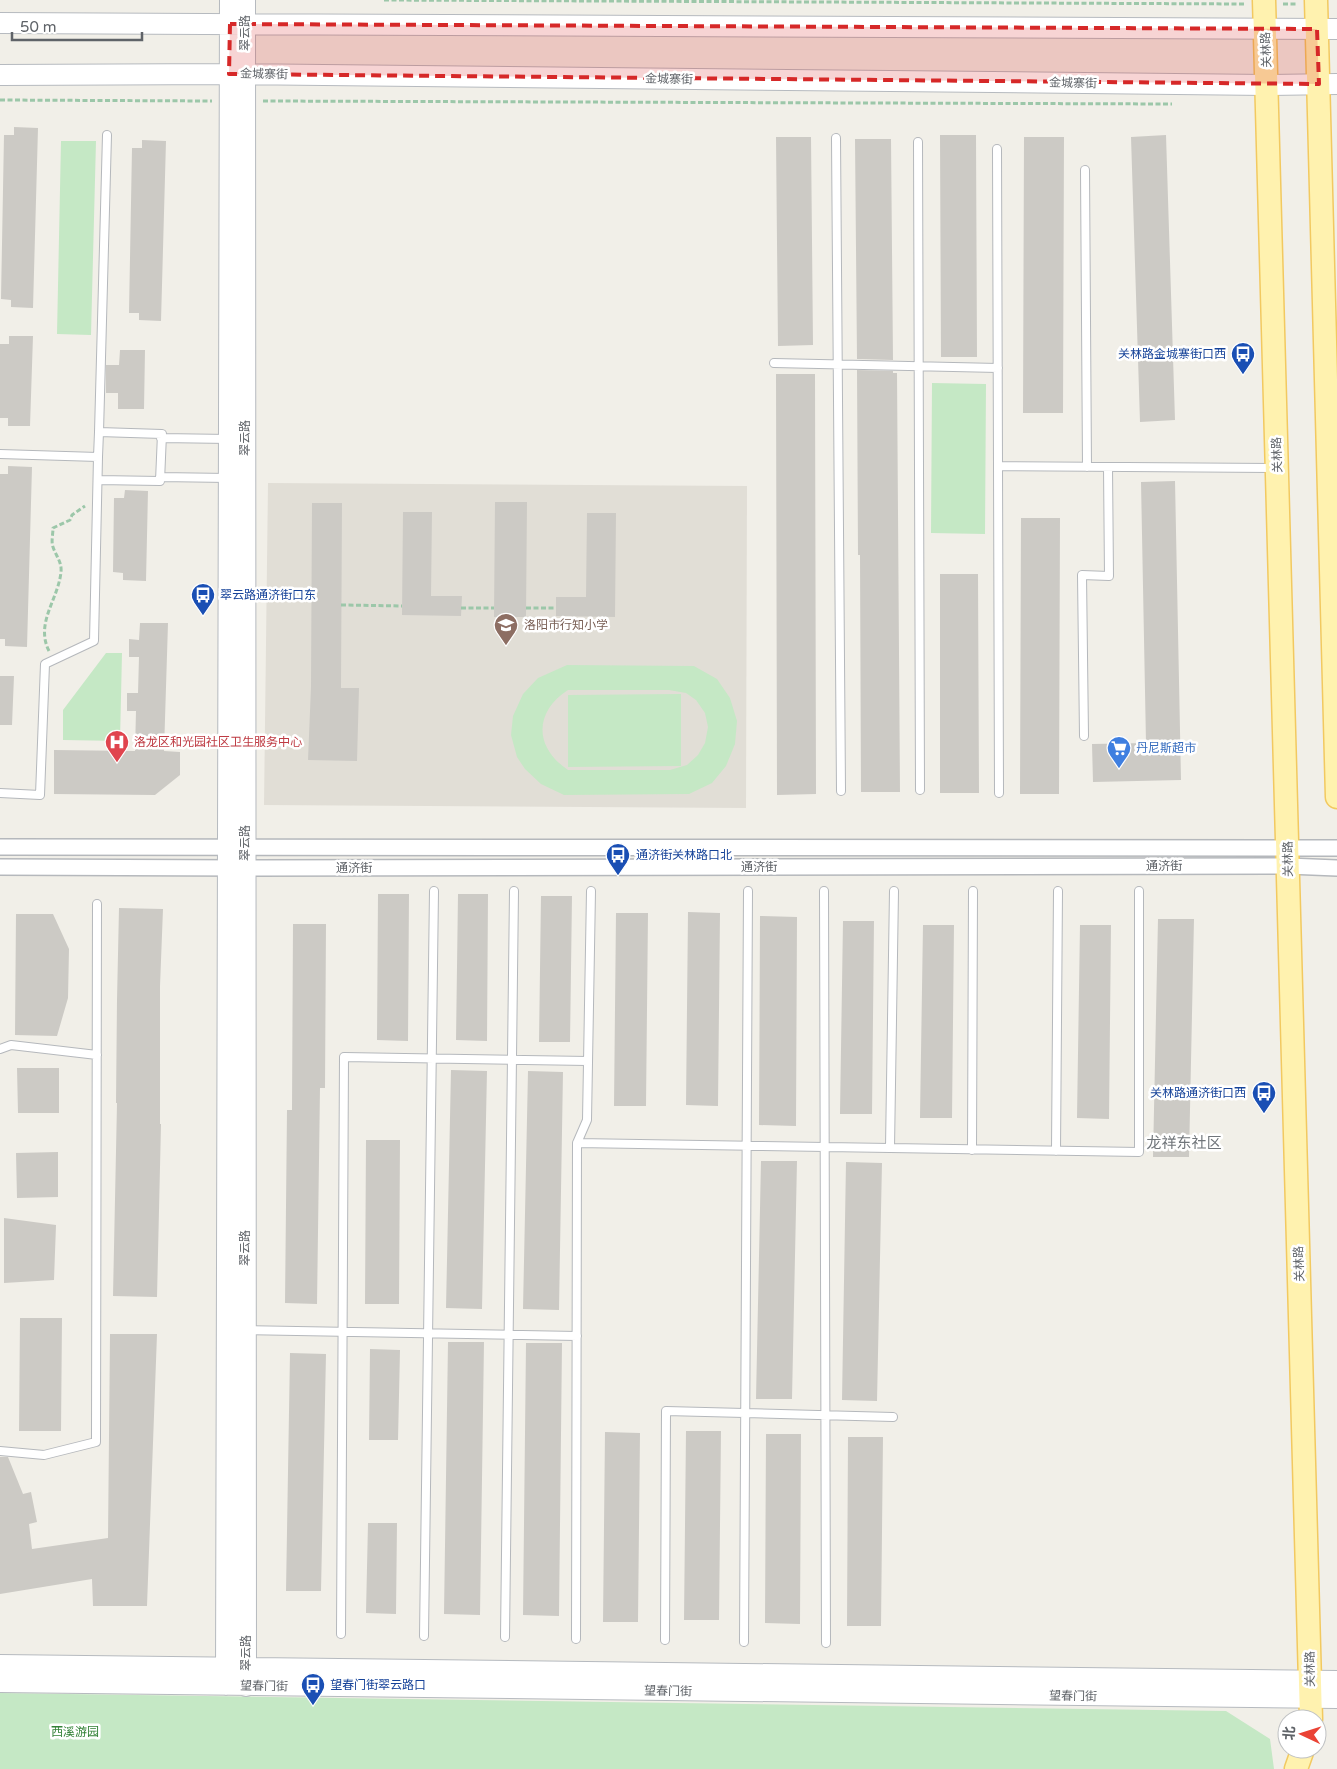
<svg xmlns="http://www.w3.org/2000/svg" width="1337" height="1769" viewBox="0 0 1337 1769" font-family="'Varela Round','Noto Sans SC',sans-serif">
  <style>
    .education { fill: #e1ded6 }
    .green { fill: #c5e8c5; fill-rule: evenodd }
    .building { fill: #cccac5 }
    .lines { fill: none; stroke-linecap: round; stroke-linejoin: round }
    .lane-casing { stroke: #b5b8bc; stroke-width: 10 }
    .street-casing { stroke: #b5b8bc; stroke-width: 18 }
    .secondary-casing { stroke: #b6babf; stroke-width: 22 }
    .primary-casing { stroke: #f2c960; stroke-width: 25 }
    .path { stroke: #9cc7a9; stroke-width: 3; stroke-dasharray: 5 2.5; stroke-linecap: butt }
    .lane { stroke: #fff; stroke-width: 8 }
    .street { stroke: #fff; stroke-width: 15 }
    .secondary { stroke: #fff; stroke-width: 20 }
    .primary { stroke: #fff2af; stroke-width: 22 }
    .marked { fill: #d62828; fill-opacity: 0.2; stroke: #d62828; stroke-width: 4; stroke-dasharray: 10 6; stroke-linejoin: round }
    .labels { text-anchor: middle; dominant-baseline: central; stroke-width: 5; stroke-linejoin: round; paint-order: stroke }
    .street-label { font-size: 12px; fill: #5f6368; stroke: #fff }
    .transit-label { font-size: 12px; fill: #164399; stroke: #fff; text-anchor: start }
    .education-label { font-size: 12px; fill: #785e54; stroke: #fff; text-anchor: start }
    .health-label { font-size: 12px; fill: #be3a42; stroke: #fff; text-anchor: start }
    .shop-label { font-size: 12px; fill: #366cbe; stroke: #fff; text-anchor: start }
    .park-label { font-size: 12px; fill: #348238; stroke: #fff }
    .quarter-label { font-size: 15px; fill: #70757a; stroke: #fff }
  </style>
  <rect width="100%" height="100%" fill="#f1efe8"/>
  <path class="education" d="M268 483 747 486 746 808 264 805Z"/>
  <path class="green" d="M61 141H96L91 335 57 334Z
    M932 383 986 384 985 534 931 533Z
    M106 653H122L120 741 63 740V710Z
    M567 665 694 666 717 679 730 698 737 721 735 744 726 766 712 783 689 794 564 795 541 784 525 769 517 757 511 735 513 716 523 694 538 678ZM568 690H669L686 693 696 700 705 713 708 727 705 743 698 755 687 765 670 770H568C534 747 534 712 568 690Z
    M681 694V766L568 767V695Z
    M0 1693 1226 1711 1270 1739 1274 1769H0Z"/>
  <path class="building" d="M14 127 38 128 33 308 11 307V300L1 299 4 135H14Z
    M940 135H976L977 357H941Z
    M1166 135 1175 420 1140 422 1131 137Z
    M776 137H811L813 345 778 346Z
    M1024 137H1064L1063 413H1023Z
    M855 139H891L893 360 857 359Z
    M142 140 166 141 161 321 139 320V313H129L132 148H142Z
    M9 336H33L30 426H8V418H0V344H9Z
    M120 350H145L144 409H118V393H106V365H119Z
    M857 370 893 371V373H897L900 792H861L860 555H858Z
    M776 374H815L816 794 777 795Z
    M8 466 32 467 27 647 5 646V639H0V474H8Z
    M1175 481 1181 780 1093 782 1092 744 1146 743 1141 482Z
    M125 490 148 491 146 581 123 580V573L113 572 114 498H124Z
    M495 502H527L526 617H494Z
    M312 503H342L341 688H359L357 761 308 760 311 687Z
    M403 512H432L431 596H462L461 616 402 615Z
    M587 513H616L615 617 556 616V597H586Z
    M1021 518H1060L1059 794H1020Z
    M940 574H978L979 793H940Z
    M140 623H168L164 751 180 752V775L155 795 54 794V750L135 751 136 711H127V693H138L139 657H129V639L139 640Z
    M0 676H14L12 725H0Z
    M378 894H409L408 1041 377 1040Z
    M458 894H488L487 1041 456 1040Z
    M541 896H572L570 1042H539Z
    M119 908 163 909 160 986V1124H161L157 1297 113 1296 117 1103H116L117 1000Z
    M688 912 720 913 718 1106 686 1105Z
    M616 913H648L646 1106H614Z
    M16 914H53L69 949 68 998 57 1036 15 1035Z
    M760 916 797 917 796 1126 759 1125Z
    M1158 919H1194L1189 1157H1153Z
    M843 921H874L872 1114H840Z
    M293 924H326L325 1088H320L317 1304 285 1303 287 1110H292Z
    M923 925H954L952 1118H920Z
    M1080 925H1111L1109 1119 1077 1118Z
    M17 1068H59V1113H18Z
    M451 1070 487 1071 482 1309 446 1308Z
    M528 1071 563 1072 559 1310 523 1309Z
    M366 1140H400L399 1304H365Z
    M58 1152V1197L17 1198 16 1153Z
    M761 1161H797L792 1399H756Z
    M846 1162 882 1163 877 1401 842 1400Z
    M4 1218 56 1225 54 1280 4 1283Z
    M20 1318H62L61 1431H19Z
    M110 1334H157L147 1606H93L92 1579 0 1594V1457H8L23 1494 31 1492 37 1522 29 1524 32 1549 108 1538Z
    M448 1342H484L480 1615 444 1614Z
    M526 1343H562L559 1616 523 1615Z
    M370 1349 400 1350 398 1440H369Z
    M290 1353 326 1354 321 1591H286Z
    M686 1431H721L719 1620H684Z
    M605 1432 640 1433 638 1622H603Z
    M766 1434H801L800 1624 765 1623Z
    M848 1437H883L881 1626H847Z
    M368 1523H397L396 1614 366 1613Z"/>
  <g class="lines">
    <g class="lane-casing">
      <path id="lane" d="M836 138 841 791
        M918 142 920 790
        M997 149 998 466
        M1085 170 1087 467
        M774 363 998 368
        M99 432 107 135
        M161 438 229 439
        M0 454 98 457
        M160 477 228 478
        M1084 736 1082 575 1109 576 1108 467
        M0 793 40 795 45 664 94 641 98 457 99 432 162 434 160 481 98 480
        M999 793 998 466 1276 468
        M824 891 826 1643
        M0 1049 11 1045 97 1055
        M577 1143 1139 1152V891
        M890 1148 894 891
        M972 1150 973 891
        M1056 1151 1058 891
        M245 1330 577 1336
        M0 1451 44 1455 96 1442 97 904
        M341 1634 344 1057 588 1061
        M424 1636 434 891
        M505 1637 514 891
        M576 1639 577 1143 587 1120 591 891
        M665 1640 666 1411 893 1417
        M744 1642 748 891"/>
    </g>
    <g class="street-casing">
      <path id="street" d="M0 847 1337 848
        M0 867 245 868 1288 866 1337 868"/>
    </g>
    <g class="secondary-casing">
      <path id="secondary" d="M245 0 246 1686
        M0 23 1337 29
        M0 75 229 74 1267 85 1337 84
        M0 1665 1337 1681
        M0 1682 1337 1698
        M226 1685 230 0"/>
    </g>
    <g class="primary-casing">
      <path id="primary" d="M1264 0 1311 1719
        M1316 0 1337 797
        M1296 1769 1303 1749"/>
    </g>
    <path class="path" d="M384 0 1246 4
      M1283 4H1296
      M0 100 212 101
      M263 101 1172 104
      M341 605 402 606
      M461 608H494
      M526 608H556
      M49 651C35 623 58 600 61 572 62 562 56 556 53 547 51 542 53 534 53 528L70 520 72 515 85 506"/>
    <use href="#lane" class="lane"/>
    <use href="#street" class="street"/>
    <use href="#secondary" class="secondary"/>
    <use href="#primary" class="primary"/>
  </g>
  <path class="marked" d="M230 24 1317 29 1319 84 229 74Z"/>
  <defs>
    <g id="bus-pin" transform="scale(1.25)"><path d="M0 17L-7.5 6A9.5 9.5 0 1 1 7.5 6Z" fill="#1a4fb4" stroke="#fff"/><path d="M-5-6H5V4H4V6H2V4H-2V6H-4V4H-5ZM-3.5-4V0h7V-4ZM-3.5 1.2v1.5H-2V1.2ZM2 1.2v1.5H3.5V1.2Z" fill="#fff"/></g>
    <g id="school-pin" transform="scale(1.25)"><path d="M0 17L-7.5 6A9.5 9.5 0 1 1 7.5 6Z" fill="#8d6e63" stroke="#fff"/><path d="M0-5L7-2L0 1L-7-2ZM-4 1L0 2.5L4 1V4Q0 6-4 4Z" fill="#fff"/></g>
    <g id="hospital-pin" transform="scale(1.25)"><path d="M0 17L-7.5 6A9.5 9.5 0 1 1 7.5 6Z" fill="#e0444e" stroke="#fff"/><path d="M-5-5h3v3.5h4V-5h3V5h-3V1.5h-4V5h-3Z" fill="#fff"/></g>
    <g id="supermarket-pin" transform="scale(1.25)"><path d="M0 17L-7.5 6A9.5 9.5 0 1 1 7.5 6Z" fill="#3f7fe0" stroke="#fff"/><path d="M-6-5.5h2.5l.6 2H6L4.5 2H-2.5L-4.4-4H-6ZM-1.5 3.2a1.3 1.3 0 1 0 .1 0ZM3 3.2a1.3 1.3 0 1 0 .1 0Z" fill="#fff"/></g>
  </defs>
  <g fill-rule="evenodd">
    <use href="#bus-pin" x="1243" y="354"/>
    <use href="#bus-pin" x="203" y="595"/>
    <use href="#school-pin" x="506" y="625"/>
    <use href="#hospital-pin" x="117" y="742"/>
    <use href="#supermarket-pin" x="1119" y="748"/>
    <use href="#bus-pin" x="618" y="855"/>
    <use href="#bus-pin" x="1264" y="1093"/>
    <use href="#bus-pin" x="313" y="1685"/>
  </g>
  <g class="labels">
    <g class="street-label">
      <text transform="translate(245 33) rotate(-90)">翠云路</text>
      <text transform="translate(1266 50) rotate(-92)">关林路</text>
      <text transform="translate(264 74) rotate(1)">金城寨街</text>
      <text transform="translate(669 79) rotate(1)">金城寨街</text>
      <text transform="translate(1073 83) rotate(1)">金城寨街</text>
      <text transform="translate(245 438) rotate(-90)">翠云路</text>
      <text transform="translate(1277 455) rotate(-92)">关林路</text>
      <text transform="translate(245 843) rotate(-90)">翠云路</text>
      <text transform="translate(1288 859) rotate(-91)">关林路</text>
      <text x="1164" y="866">通济街</text>
      <text x="759" y="867">通济街</text>
      <text x="354" y="868">通济街</text>
      <text transform="translate(245 1248) rotate(-90)">翠云路</text>
      <text transform="translate(1299 1264) rotate(-92)">关林路</text>
      <text transform="translate(246 1653) rotate(-90)">翠云路</text>
      <text transform="translate(1310 1669) rotate(-91)">关林路</text>
      <text transform="translate(264 1686) rotate(1)">望春门街</text>
      <text transform="translate(668 1691) rotate(1)">望春门街</text>
      <text transform="translate(1073 1696) rotate(1)">望春门街</text>
    </g>
    <g class="transit-label">
      <text x="1226" y="354" text-anchor="end">关林路金城寨街口西</text>
      <text x="220" y="595">翠云路通济街口东</text>
      <text x="636" y="855">通济街关林路口北</text>
      <text x="1246" y="1093" text-anchor="end">关林路通济街口西</text>
      <text x="330" y="1685">望春门街翠云路口</text>
    </g>
    <g class="education-label">
      <text x="524" y="625">洛阳市行知小学</text>
    </g>
    <g class="health-label">
      <text x="134" y="742">洛龙区和光园社区卫生服务中心</text>
    </g>
    <g class="shop-label">
      <text x="1136" y="748">丹尼斯超市</text>
    </g>
    <g class="park-label">
      <text x="75" y="1732">西溪游园</text>
    </g>
    <g class="quarter-label">
      <text x="1184" y="1143">龙祥东社区</text>
    </g>
  </g>
  <g transform="translate(1302 1734) rotate(274)"><circle r="24" fill="#ffffff" stroke="#bfc1c3"/>
  <path d="M0-4L9 19L0 12L-9 19Z" fill="#ea4335"/>
  <text y="-8" font-size="14" font-weight="bold" text-anchor="middle" fill="#5f6368">北</text>
  </g>
  <path d="M12 32v8h130v-8" fill="none" stroke="#5f6368" stroke-width="2.5"/>
  <text x="20" y="32" font-size="15" fill="#5f6368" stroke="#ffffff" stroke-width="4" paint-order="stroke">50 m</text>
</svg>
